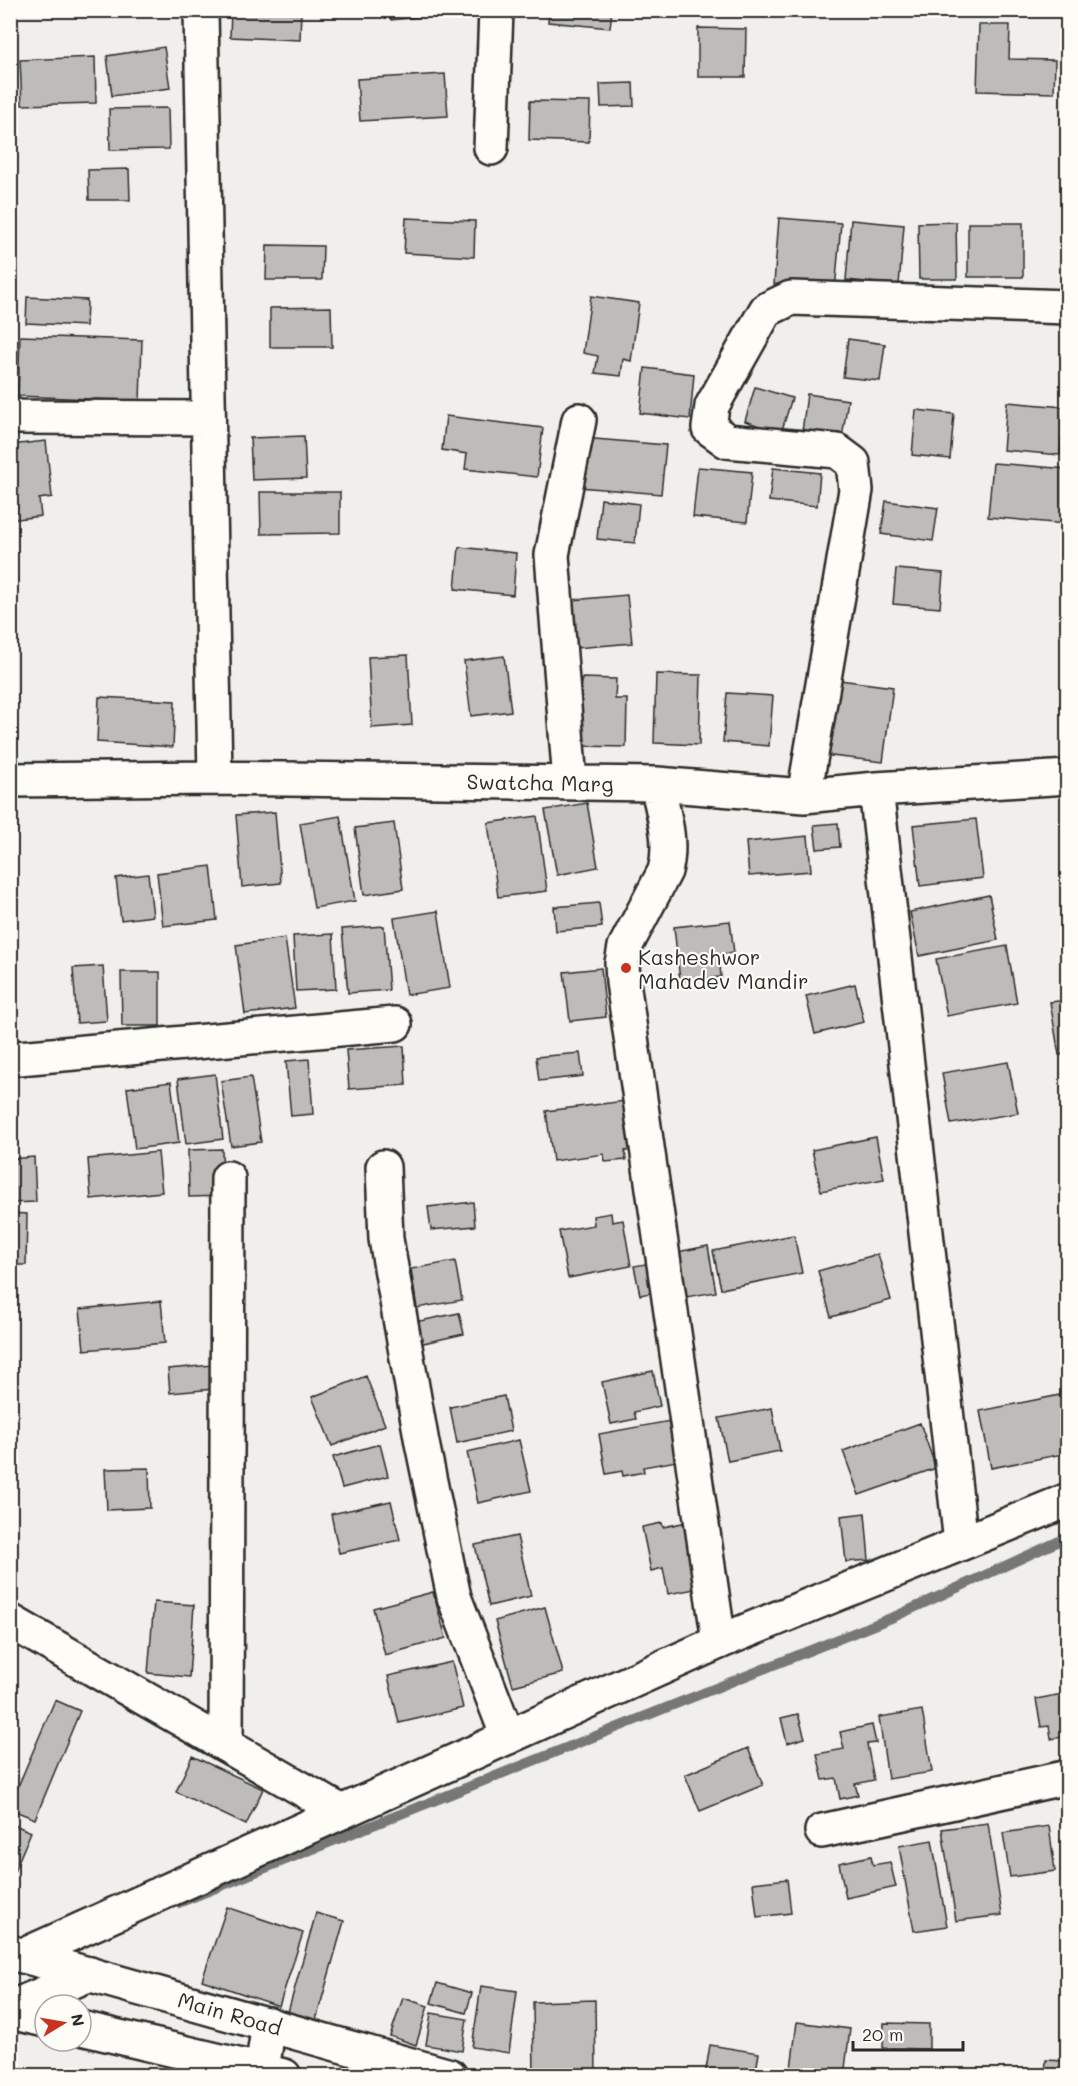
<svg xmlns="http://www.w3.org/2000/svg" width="1078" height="2086" viewBox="0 0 1078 2086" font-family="Mali,sans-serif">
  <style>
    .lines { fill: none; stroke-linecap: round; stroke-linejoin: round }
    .stream { stroke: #777775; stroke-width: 10 }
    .building { fill: #bdbcb8; stroke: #2b2b2b; stroke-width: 1.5 }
    .minor-casing { stroke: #2b2b2b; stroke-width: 38 }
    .tertiary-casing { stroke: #2b2b2b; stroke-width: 38 }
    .primary-casing { stroke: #2b2b2b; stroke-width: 38 }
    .minor { stroke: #fdfcf7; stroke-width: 33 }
    .tertiary { stroke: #fdfcf7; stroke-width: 33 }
    .primary { stroke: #fdfcf7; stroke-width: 33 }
    .poi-dot { fill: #c8321e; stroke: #fdfcf7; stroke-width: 2 }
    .labels { text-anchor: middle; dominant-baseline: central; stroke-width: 4.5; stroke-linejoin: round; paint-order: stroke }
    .street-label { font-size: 21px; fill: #2b2b2b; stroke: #fdfcf7 }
    .poi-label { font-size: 21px; fill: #2b2b2b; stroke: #fdfcf7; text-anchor: start }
  </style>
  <rect width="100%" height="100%" fill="#f0efeb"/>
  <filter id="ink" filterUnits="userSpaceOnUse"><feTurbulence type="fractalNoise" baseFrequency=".0167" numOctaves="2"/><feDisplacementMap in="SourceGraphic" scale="12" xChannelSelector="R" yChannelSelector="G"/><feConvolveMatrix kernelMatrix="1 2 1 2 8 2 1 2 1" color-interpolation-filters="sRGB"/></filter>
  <g filter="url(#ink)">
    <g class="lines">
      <path class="stream" d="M178 1903 896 1616 1068 1537"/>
    </g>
    <path class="building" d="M231 10H301L300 40 230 37Z
      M389 10H447V14L391 20Z
      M549 10H612L610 28 548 22Z
      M979 25H1010L1009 59 1055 60 1054 93 977 91Z
      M698 28 746 29 745 77H698Z
      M164 47 170 88 112 96 107 56Z
      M95 57 96 103 22 105 20 60Z
      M445 74 448 116 360 121 357 79Z
      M633 83 634 106 601 107 600 84Z
      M530 101 590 102 589 142 529 140Z
      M168 108 169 149 110 150 109 109Z
      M129 169 130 200H89L88 170Z
      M406 218 475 221 474 257 404 253Z
      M779 218 841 223 835 290 774 284Z
      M851 220 904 225 899 285 846 280Z
      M956 222 957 279H919L918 223Z
      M968 223H1023V277H968Z
      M267 245 323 246 322 280H266Z
      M591 296 639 303 631 361 623 359 621 376 595 373 598 356 583 353Z
      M27 297 87 300 86 326 26 323Z
      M331 307 332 347H270V308Z
      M20 336 142 340 140 401 18 396Z
      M848 339 885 344 880 381 843 377Z
      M645 368 694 374 690 419 640 413Z
      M755 387 792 398 781 433 745 421Z
      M807 394 848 400 842 438 802 432Z
      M1007 402 1064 407 1060 455 1003 450Z
      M916 410 954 414 950 459 912 455Z
      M446 416 543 428 537 477 465 469 467 454 442 450Z
      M304 436 306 478 252 480 250 438Z
      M583 438 666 445 661 494 579 487Z
      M46 441 52 497 39 499 41 516 10 520V445Z
      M993 463 1068 469 1065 524 988 517Z
      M698 467 752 472 747 522 693 517Z
      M773 468 820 473 817 506 769 501Z
      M260 492H340V533L261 534Z
      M601 499 639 504 635 543 597 539Z
      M886 501 938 508 933 541 881 534Z
      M459 547 516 553 513 595 455 589Z
      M896 569 943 573 940 608 893 604Z
      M627 595 632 643 576 648 572 600Z
      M408 655 412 725 372 728 368 657Z
      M504 656 511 711 471 716 464 661Z
      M656 674 701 675 699 745 654 743Z
      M582 678 616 679 615 699H627L626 747 580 746 571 702H581Z
      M832 679 893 687 883 762 823 755Z
      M727 693 773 696 769 746 723 742Z
      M99 697 175 701 173 747 97 742Z
      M587 803 598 867 557 875 545 810Z
      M275 812 281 883 242 887 236 815Z
      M340 816 355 901 314 908 300 823Z
      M537 816 547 891 498 897 488 823Z
      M976 819 983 878 920 886 913 825Z
      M394 823 403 889 364 895 355 828Z
      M838 823 840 847 817 849 814 825Z
      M808 836 811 871 749 876 746 842Z
      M211 866 217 920 163 926 157 873Z
      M148 874 153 916 121 920 116 878Z
      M989 895 998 940 919 956 910 912Z
      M599 903 602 927 556 931 554 907Z
      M438 911 450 988 406 995 394 918Z
      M730 921 734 953 719 954 721 977 680 981 674 927Z
      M384 926 389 990 348 993 342 929Z
      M333 934 336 989 296 991 293 936Z
      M285 938 295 1008 245 1014 236 945Z
      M1007 946 1017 1003 947 1016 936 959Z
      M103 966 107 1021 77 1023 73 968Z
      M601 968 606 1017 570 1021 564 972Z
      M121 972H160V1026H122Z
      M855 984 864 1022 815 1034 806 996Z
      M1068 1000V1054L1059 1055 1050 1002Z
      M404 1046 406 1085 349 1089 346 1050Z
      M580 1053 583 1076 539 1081 536 1057Z
      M309 1059 313 1114 291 1116 286 1061Z
      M1008 1062 1018 1113 951 1124 942 1073Z
      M215 1074 223 1139 186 1144 178 1079Z
      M251 1077 261 1142 231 1146 221 1081Z
      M171 1082 179 1143 135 1149 127 1088Z
      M633 1100 640 1149 625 1151 626 1160 605 1162 604 1154 553 1161 546 1111Z
      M876 1137 884 1179 821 1191 812 1150Z
      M222 1149 223 1196 189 1197 188 1150Z
      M158 1152 162 1192 91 1199 88 1159Z
      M34 1157 36 1202 10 1203V1159Z
      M473 1202 475 1226 431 1230 428 1207Z
      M10 1213 27 1214 26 1265H10Z
      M611 1213 612 1222 623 1220 631 1266 568 1278 559 1231 594 1225 593 1216Z
      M794 1235 802 1273 721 1289 713 1251Z
      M708 1246 716 1292 686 1297 677 1252Z
      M878 1254 891 1300 831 1317 818 1271Z
      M455 1261 462 1300 417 1308 411 1269Z
      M651 1263 656 1292 640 1295 634 1266Z
      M161 1301 165 1343 84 1350 80 1309Z
      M459 1313 464 1334 419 1344 415 1322Z
      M212 1365 214 1389 170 1393 168 1369Z
      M653 1371 660 1406 634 1412 636 1419 611 1424 602 1382Z
      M366 1376 385 1425 332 1446 312 1397Z
      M1060 1395 1068 1434V1453L991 1468 980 1411Z
      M504 1396 511 1431 457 1443 450 1407Z
      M772 1408 780 1451 728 1461 719 1418Z
      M670 1421 677 1461 643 1467 644 1472 623 1476 622 1471 606 1474 599 1434Z
      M920 1423 936 1468 859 1495 843 1451Z
      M519 1440 531 1491 478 1503 467 1452Z
      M380 1444 388 1476 342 1488 333 1457Z
      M149 1468 150 1508 107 1510 105 1469Z
      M391 1501 400 1540 339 1553 331 1514Z
      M865 1513 869 1560 846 1562 841 1516Z
      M687 1522 701 1588 668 1594 663 1568 651 1571 642 1527 662 1523 663 1527Z
      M517 1536 531 1596 489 1606 475 1545Z
      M433 1592 446 1638 385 1655 373 1608Z
      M154 1602 194 1605 189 1677 148 1673Z
      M545 1607 563 1673 513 1686 495 1621Z
      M452 1662 463 1708 399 1723 388 1676Z
      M1068 1693V1736L1051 1739 1049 1726 1041 1727 1036 1699Z
      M55 1700 80 1711 35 1819 10 1809V1805Z
      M922 1710 932 1772 888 1779 879 1717Z
      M798 1714 805 1738 787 1743 781 1718Z
      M872 1725 876 1743 867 1744 874 1780 855 1784 858 1795 840 1799 836 1778 823 1780 817 1754 844 1749 840 1732Z
      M748 1748 763 1785 700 1811 685 1775Z
      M192 1756 263 1789 246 1825 176 1792Z
      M10 1823 31 1832 10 1881Z
      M988 1823 1002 1915 956 1921 942 1829Z
      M1049 1826 1055 1871 1010 1877 1003 1833Z
      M932 1840 947 1926 914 1931 899 1846Z
      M871 1856 873 1865 890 1862 896 1887 846 1898 839 1863Z
      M787 1879 791 1913 757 1917 753 1883Z
      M227 1907 303 1933 279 2006 202 1980Z
      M316 1913 344 1921 316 2020 288 2012Z
      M437 1983 472 1993 466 2013 431 2003Z
      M481 1986 517 1991 509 2053 472 2047Z
      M403 1998 428 2006 416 2045 390 2036Z
      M595 2000 596 2076H534L533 2002Z
      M431 2013 467 2019 462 2051 426 2045Z
      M797 2022 850 2029 844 2076H790Z
      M884 2023 929 2024V2049L883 2048Z
      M710 2045 759 2053 755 2076H705Z
      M1046 2060 1064 2061V2076H1045Z"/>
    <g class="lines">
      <g class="minor-casing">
        <path id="minor" d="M201 10 215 778
          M491 148 496 10
          M10 414 18 417 208 418
          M10 780 215 778 657 784 804 796 876 789 1068 777
          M570 782 552 555 579 420
          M657 784C663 812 673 842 665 871L625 947 622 963 623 982 719 1642
          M876 789 961 1543
          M804 796 856 490 853 463 837 451 727 441 709 428 712 406 766 310 791 298 1068 307
          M10 1057 19 1058 395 1024
          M383 1167 386 1239 422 1443 454 1597 508 1737
          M226 1745 228 1178
          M822 1831 1068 1777
          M10 2008 90 1974"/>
      </g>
      <g class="tertiary-casing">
        <path id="tertiary" d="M10 1621 342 1812
          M22 1956 719 1642 1068 1500
          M261 2076 269 2024"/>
      </g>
      <g class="primary-casing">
        <path id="primary" d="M10 1952 450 2076
          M10 2012 45 2020
          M81 2028 284 2076"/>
      </g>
      <use href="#minor" class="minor"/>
      <use href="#tertiary" class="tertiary"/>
      <use href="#primary" class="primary"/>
    </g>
  </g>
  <circle class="poi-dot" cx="626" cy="968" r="6"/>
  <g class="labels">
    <g class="street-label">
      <text transform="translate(540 782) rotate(1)">Swatcha Marg</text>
      <text transform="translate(230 2013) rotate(16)">Main Road</text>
    </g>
    <g class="poi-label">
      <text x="638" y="956">Kasheshwor<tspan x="638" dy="24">Mahadev Mandir</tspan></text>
    </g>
  </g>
  <rect width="1078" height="2086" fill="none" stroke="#fdfcf7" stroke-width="36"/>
  <rect x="18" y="18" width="1042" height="2050" fill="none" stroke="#2b2b2b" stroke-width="2" filter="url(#ink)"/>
  <g transform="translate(63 2023) rotate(79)"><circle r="28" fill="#fdfcf7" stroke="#a9a8a5" stroke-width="1.5"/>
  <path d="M0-4.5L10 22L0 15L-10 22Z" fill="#c8321e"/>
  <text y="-9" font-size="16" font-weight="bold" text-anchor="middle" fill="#2b2b2b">N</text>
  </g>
  <path d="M853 2041v9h110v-9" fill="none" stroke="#2b2b2b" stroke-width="3"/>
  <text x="862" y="2041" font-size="18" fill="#2b2b2b" stroke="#fdfcf7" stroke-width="4.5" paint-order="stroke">20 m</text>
</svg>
